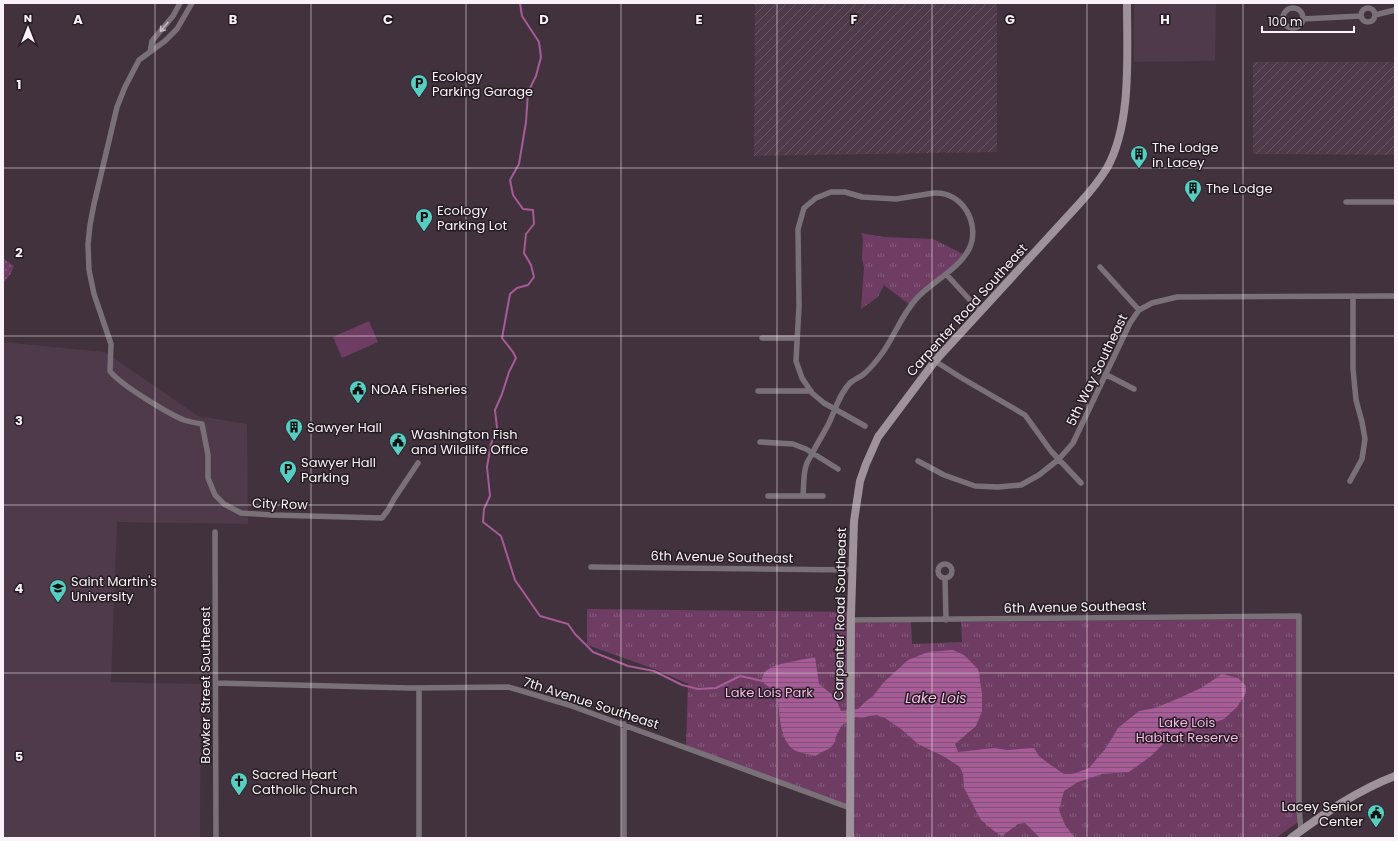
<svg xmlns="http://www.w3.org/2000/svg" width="1398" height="841" viewBox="0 0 1398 841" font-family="Poppins,sans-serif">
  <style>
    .built { fill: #4e3a49 }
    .industrial { fill: url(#industrial-furrows) }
    .grass { fill: url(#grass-dots) }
    .park { fill: url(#park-tufts) }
    .garden { fill: #6f3d64 }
    .water { fill: url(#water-rules) }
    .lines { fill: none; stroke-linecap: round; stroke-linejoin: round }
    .stream { stroke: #a75b97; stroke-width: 2 }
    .street { stroke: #797177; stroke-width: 5.5 }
    .secondary { stroke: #9e929b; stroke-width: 8 }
    .oneway { stroke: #c7bec4 }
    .grid { fill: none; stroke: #fbf1f8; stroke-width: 1; stroke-opacity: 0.55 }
    .labels { text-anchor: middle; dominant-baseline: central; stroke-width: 3; stroke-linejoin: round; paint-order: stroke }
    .poi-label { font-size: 13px; fill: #fbf1f8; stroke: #231c21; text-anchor: start }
    .street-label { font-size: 13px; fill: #fbf1f8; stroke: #231c21 }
    .park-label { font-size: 13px; fill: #f8b9e8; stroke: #231c21 }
    .water-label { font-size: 14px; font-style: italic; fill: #fcbeed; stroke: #231c21 }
    .grid-label { font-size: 13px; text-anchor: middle; font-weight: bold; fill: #fbf1f8; stroke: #231c21; stroke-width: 3; stroke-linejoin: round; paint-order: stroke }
  </style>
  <defs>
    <pattern id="industrial-furrows" width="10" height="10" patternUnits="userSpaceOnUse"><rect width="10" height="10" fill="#4e3a49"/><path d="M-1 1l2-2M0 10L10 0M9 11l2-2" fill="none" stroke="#685764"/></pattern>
    <pattern id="grass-dots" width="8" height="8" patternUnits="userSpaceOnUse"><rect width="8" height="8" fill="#6f3d64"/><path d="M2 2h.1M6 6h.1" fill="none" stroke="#845a7b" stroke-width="1.8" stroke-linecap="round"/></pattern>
    <pattern id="park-tufts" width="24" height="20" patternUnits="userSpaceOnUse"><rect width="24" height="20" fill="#6f3d64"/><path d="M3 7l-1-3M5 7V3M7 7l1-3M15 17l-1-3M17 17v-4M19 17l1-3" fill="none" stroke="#845a7b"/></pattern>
    <pattern id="water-rules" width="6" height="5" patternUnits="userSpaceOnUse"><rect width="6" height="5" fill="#a75b97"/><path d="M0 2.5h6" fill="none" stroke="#7e5274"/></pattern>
  </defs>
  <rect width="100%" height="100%" fill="#41323d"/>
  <path class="built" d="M1134 3H1216L1215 61 1134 62Z
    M3 342 105 352 198 416 247 424 248 524 117 522 111 682 201 684 200 838H3Z"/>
  <path class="industrial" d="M755 3H997V152L754 156Z
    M1253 62H1395V155L1253 154Z"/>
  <path class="grass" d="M3 258 14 266 10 275 3 283Z"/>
  <path class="park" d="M861 233 884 237 933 239 965 255 910 305 884 285 878 297 861 309 864 267 862 259 863 239Z
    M587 609 851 612 854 623 911 622 912 644 962 642 961 622 1297 619 1298 822 1276 838H850L851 808 686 747 688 684C655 668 621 657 587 645Z"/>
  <path class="garden" d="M369 321 378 342 342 358 333 337Z"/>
  <path class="water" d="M953 650 964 655 978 669 982 693V711L976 726 955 744 958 752 994 748 1007 750 1034 748 1039 756 1048 763 1064 774H1073L1089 768 1106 748 1118 728 1139 711 1155 708 1177 699 1201 688 1222 674 1238 678 1246 686V693L1237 707 1224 719 1169 738 1151 756 1129 772 1102 774 1078 782 1064 791 1059 810 1065 825 1075 838H1040L1025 823 1018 824 1002 836 994 831 981 820 964 788 963 774 960 767 943 756 918 744 901 729 885 718 877 715 869 716 862 718 855 717 842 725 836 736 835 742 830 748 815 756C809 754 800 753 794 750 778 739 780 710 777 693L761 681C762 679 763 674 765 672 772 663 804 660 815 657L819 684 835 697 841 711 858 709 865 702 873 696 884 682 908 660 928 652Z"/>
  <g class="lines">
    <path class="stream" d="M520 3 522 16 539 42 541 57 536 76 528 92 526 122 519 164 510 180 513 195 523 209 533 210 534 224 526 234 524 253 531 265 534 277 528 285 517 288 510 294 502 338 513 352 516 358 509 372 502 394 495 410 497 428 491 444 487 467 490 496 484 509 483 522 501 536 515 580 540 616 568 624 575 634 593 652 628 666 654 671 682 685 698 689 716 688 740 676 763 681"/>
    <path class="street" d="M192 3 177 29 165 41 139 60 125 87 117 107 94 204 90 225 88 244 89 270 94 294 111 344 110 371C119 384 169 414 184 420 190 422 196 423 202 424L208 455V478L215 495 224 504 241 513 272 515 382 518 388 510 394 499 418 463
      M1361 15a7 7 0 1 1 14 0a7 7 0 1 1-14 0Z
      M1283 18a10 10 0 1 1 20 0a10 10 0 1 1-20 0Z
      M1375 15 1395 10
      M1303 19 1361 16
      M150 52 152 41 173 16 180 3
      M1346 202H1395
      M1100 267 1139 310
      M946 274 980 311
      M762 338H797
      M935 361 960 377 1025 415 1051 451 1081 483
      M1105 374 1134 389
      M758 391H811
      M760 442 793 444 806 449 838 469
      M918 461 944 475 975 486 998 487 1021 485 1039 475 1059 459 1073 443 1130 323 1139 310 1152 303 1177 297 1395 296
      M1350 481 1362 459 1365 439 1362 422 1356 400 1353 369V296
      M768 496H823
      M803 496C804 486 803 475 806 466 807 461 811 457 813 452 818 442 824 433 829 423 835 410 840 393 850 383 855 379 861 377 865 373 872 367 878 359 883 352 895 335 902 314 917 298 932 282 960 268 969 249 981 225 963 191 934 193L896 199 862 197 845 192H831L816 198 804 208 798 229 799 306 796 361 802 378 812 393 824 403 865 426
      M215 532 216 838
      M938 571a7 7 0 1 1 14 0a7 7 0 1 1-14 0Z
      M591 567 852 570
      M945 578 946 620
      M851 620 1299 616V808L1301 831
      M216 683 410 688 508 687 569 705 850 808
      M624 724V838
      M419 838V688"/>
    <path class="secondary" d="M850 838 851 615 854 521 860 481 866 464 878 437 935 361 1079 204C1089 193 1099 181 1107 168 1132 123 1127 54 1127 3
      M1291 838C1325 813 1356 791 1395 776"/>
  </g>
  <defs><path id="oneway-shaft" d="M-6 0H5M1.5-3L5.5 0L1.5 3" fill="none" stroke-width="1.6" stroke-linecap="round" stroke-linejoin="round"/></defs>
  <use class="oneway" href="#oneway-shaft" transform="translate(164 27) rotate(130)"/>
  <path class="grid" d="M155 3V838M311 3V838M466 3V838M621 3V838M777 3V838M932 3V838M1087 3V838M1243 3V838M3 168H1395M3 336H1395M3 505H1395M3 673H1395"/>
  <defs>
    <g id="parking-pin" transform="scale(0.9)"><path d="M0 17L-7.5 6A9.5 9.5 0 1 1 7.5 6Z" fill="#57cec1" stroke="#231c21"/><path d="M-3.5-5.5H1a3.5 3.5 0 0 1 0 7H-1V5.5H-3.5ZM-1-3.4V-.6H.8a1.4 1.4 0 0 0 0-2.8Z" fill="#111"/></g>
    <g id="building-pin" transform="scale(0.9)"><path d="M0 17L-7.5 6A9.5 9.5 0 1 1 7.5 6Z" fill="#57cec1" stroke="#231c21"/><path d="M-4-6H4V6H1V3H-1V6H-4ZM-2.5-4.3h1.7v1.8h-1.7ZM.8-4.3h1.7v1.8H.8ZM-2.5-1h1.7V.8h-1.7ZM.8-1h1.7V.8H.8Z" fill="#111"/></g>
    <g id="civic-pin" transform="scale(0.9)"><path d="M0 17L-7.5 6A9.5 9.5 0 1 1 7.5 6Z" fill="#57cec1" stroke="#231c21"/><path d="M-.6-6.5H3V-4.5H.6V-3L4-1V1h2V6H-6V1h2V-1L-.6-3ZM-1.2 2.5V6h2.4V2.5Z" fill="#111"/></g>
    <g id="university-pin" transform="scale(0.9)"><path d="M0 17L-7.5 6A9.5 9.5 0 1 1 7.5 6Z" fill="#57cec1" stroke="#231c21"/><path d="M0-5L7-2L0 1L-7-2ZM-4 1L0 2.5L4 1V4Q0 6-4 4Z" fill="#111"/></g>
    <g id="church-pin" transform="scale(0.9)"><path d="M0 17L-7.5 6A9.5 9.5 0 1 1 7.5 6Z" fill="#57cec1" stroke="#231c21"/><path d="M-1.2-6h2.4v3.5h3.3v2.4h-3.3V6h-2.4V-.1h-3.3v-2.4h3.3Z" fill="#111"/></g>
  </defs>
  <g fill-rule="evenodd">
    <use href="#parking-pin" x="419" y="83"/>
    <use href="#building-pin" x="1139" y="154"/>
    <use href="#building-pin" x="1193" y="188"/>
    <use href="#parking-pin" x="424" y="217"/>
    <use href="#civic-pin" x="358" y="389"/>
    <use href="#building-pin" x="294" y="427"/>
    <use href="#civic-pin" x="398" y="441"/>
    <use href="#parking-pin" x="288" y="469"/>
    <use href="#university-pin" x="58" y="588"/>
    <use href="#church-pin" x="239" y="781"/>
    <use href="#civic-pin" x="1376" y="813"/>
  </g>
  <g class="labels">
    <g class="poi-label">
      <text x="432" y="76">Ecology<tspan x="432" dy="15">Parking Garage</tspan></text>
      <text x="1152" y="147">The Lodge<tspan x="1152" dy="15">in Lacey</tspan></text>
      <text x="1206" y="188">The Lodge</text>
      <text x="437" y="210">Ecology<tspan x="437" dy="15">Parking Lot</tspan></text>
      <text x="371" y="389">NOAA Fisheries</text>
      <text x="307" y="427">Sawyer Hall</text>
      <text x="411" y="434">Washington Fish<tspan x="411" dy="15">and Wildlife Office</tspan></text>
      <text x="301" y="462">Sawyer Hall<tspan x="301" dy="15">Parking</tspan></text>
      <text x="71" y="581">Saint Martin's<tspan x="71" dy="15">University</tspan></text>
      <text x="252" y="774">Sacred Heart<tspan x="252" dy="15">Catholic Church</tspan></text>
      <text x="1363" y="806" text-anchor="end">Lacey Senior<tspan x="1363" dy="15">Center</tspan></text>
    </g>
    <g class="street-label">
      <text transform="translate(967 310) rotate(-48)">Carpenter Road Southeast</text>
      <text transform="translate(1097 370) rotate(-64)">5th Way Southeast</text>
      <text transform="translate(280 504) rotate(2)">City Row</text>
      <text transform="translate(722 557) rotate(1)">6th Avenue Southeast</text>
      <text transform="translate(1075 607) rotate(-1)">6th Avenue Southeast</text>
      <text transform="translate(840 614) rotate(-89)">Carpenter Road Southeast</text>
      <text transform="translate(205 685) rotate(-90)">Bowker Street Southeast</text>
      <text transform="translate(591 703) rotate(18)">7th Avenue Southeast</text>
    </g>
    <g class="park-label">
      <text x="769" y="692">Lake Lois Park</text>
      <text x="1187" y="722">Lake Lois<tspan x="1187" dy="15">Habitat Reserve</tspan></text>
    </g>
    <g class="water-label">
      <text x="936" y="698">Lake Lois</text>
    </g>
  </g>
  <g class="grid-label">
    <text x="78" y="24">A</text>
    <text x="233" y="24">B</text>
    <text x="388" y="24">C</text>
    <text x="544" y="24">D</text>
    <text x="699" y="24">E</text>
    <text x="854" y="24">F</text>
    <text x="1010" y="24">G</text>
    <text x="1165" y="24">H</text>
    <text x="19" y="89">1</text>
    <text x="19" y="257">2</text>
    <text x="19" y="425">3</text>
    <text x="19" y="593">4</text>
    <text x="19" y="761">5</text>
  </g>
  <rect width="1398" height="841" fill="none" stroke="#fbf1f8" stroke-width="8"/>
  <g transform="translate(28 28)" stroke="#231c21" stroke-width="3" paint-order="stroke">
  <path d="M0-3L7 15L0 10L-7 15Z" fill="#fbf1f8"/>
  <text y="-6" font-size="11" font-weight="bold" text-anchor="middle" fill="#fbf1f8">N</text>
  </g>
  <path d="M1262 26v6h92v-6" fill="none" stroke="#fbf1f8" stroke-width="2"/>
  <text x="1268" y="26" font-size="12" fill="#fbf1f8" stroke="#231c21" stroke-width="3" paint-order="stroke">100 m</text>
</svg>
